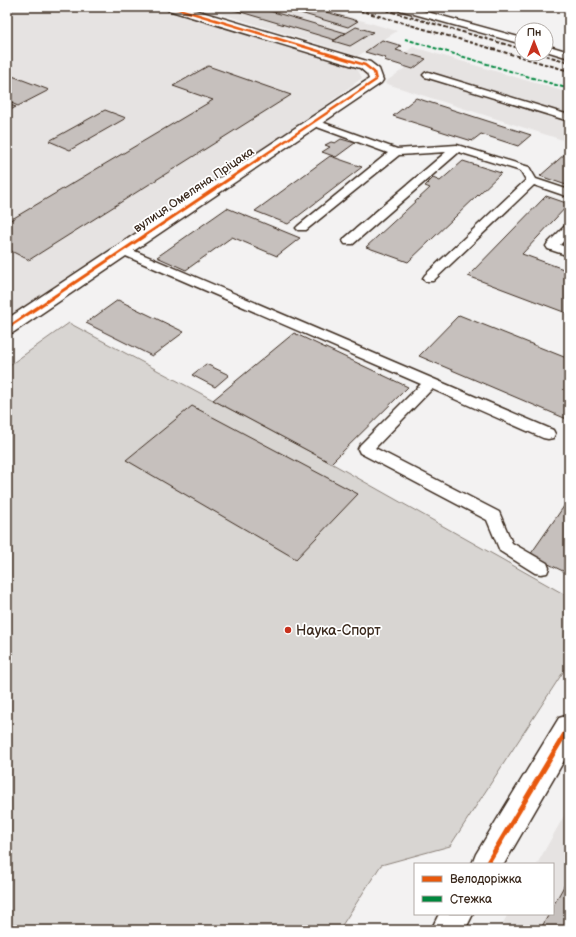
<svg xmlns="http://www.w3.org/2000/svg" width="576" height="937" viewBox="0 0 576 937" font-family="'Balsamiq Sans',sans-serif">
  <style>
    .built { fill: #e6e3e2 }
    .green { fill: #d8d5d2; stroke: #8a8078 }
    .building { fill: #c6c0bd; stroke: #3b2a1e }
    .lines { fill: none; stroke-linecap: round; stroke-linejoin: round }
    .service-casing { stroke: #3b2a1e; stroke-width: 3 }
    .minor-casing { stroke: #3b2a1e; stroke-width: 3 }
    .tertiary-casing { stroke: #3b2a1e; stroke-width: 3 }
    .path { stroke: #3b2a1e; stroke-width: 1.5; stroke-dasharray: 0.5 2; stroke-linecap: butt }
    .service { fill: #fff; fill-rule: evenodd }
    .minor { fill: #fff; fill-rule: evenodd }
    .tertiary { fill: #fff; fill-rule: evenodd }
    .rail { stroke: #3b2a1e; stroke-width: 2; stroke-dasharray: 4 2; stroke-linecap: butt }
    .quiet { stroke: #00873e; stroke-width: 2; stroke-dasharray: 4 2; stroke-linecap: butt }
    .cycleway-far2-casing { stroke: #fff; stroke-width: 4 }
    .cycleway-far1-casing { stroke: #fff; stroke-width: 5 }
    .cycleway-casing { stroke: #fff; stroke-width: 8 }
    .cycleway-far2 { stroke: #e8590c; stroke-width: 2.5 }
    .cycleway-far1 { stroke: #e8590c; stroke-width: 3 }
    .cycleway { stroke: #e8590c; stroke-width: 5 }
    .poi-dot { fill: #c8321e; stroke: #fff; stroke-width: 1.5 }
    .labels { text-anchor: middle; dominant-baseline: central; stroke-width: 3.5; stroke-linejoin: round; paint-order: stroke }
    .far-street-label { font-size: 12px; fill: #3b2a1e; stroke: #fff }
    .poi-label { font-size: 14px; fill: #3b2a1e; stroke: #fff; text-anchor: start }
  </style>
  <rect width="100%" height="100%" fill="#f3f2f2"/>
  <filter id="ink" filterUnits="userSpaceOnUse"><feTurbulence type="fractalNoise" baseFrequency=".025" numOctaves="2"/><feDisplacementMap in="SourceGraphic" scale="8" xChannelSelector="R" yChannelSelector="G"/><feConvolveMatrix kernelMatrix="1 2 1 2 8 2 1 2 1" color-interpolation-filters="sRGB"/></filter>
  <g filter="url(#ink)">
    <path class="built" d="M7 7H152L357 68 362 78 308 118 7 321Z
      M199 7H316L397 31 358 56Z
      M413 47 569 93V142L384 83 405 68 413 69 426 59 406 52Z
      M569 807V930H499L508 914H553V864H537Z"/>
    <path class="green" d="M69 323 331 463 569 597V663L450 846 381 865 339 930H7V367Z"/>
    <path class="building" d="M224 7H256L346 33 335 40Z
      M280 7H308L358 21 348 27Z
      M356 27 373 32 350 46 333 41Z
      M382 40 402 46 396 50 426 59 413 69 384 60 386 58 365 52Z
      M208 66 291 95 29 260 7 249V222L213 100 173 86Z
      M7 74 49 90 18 106 7 101Z
      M416 98 531 135 518 146 481 134 472 141 393 116Z
      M7 104 16 107 7 112Z
      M105 110 126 118 70 150 49 141Z
      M341 139 355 143 336 157 322 152 330 147 325 145 331 142 335 143Z
      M566 153 569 154V186L540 176Z
      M330 156 362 167 288 224 255 211Z
      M463 161 501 173 408 262 366 247 430 188 425 186 433 178 440 181Z
      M546 196 569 204 522 254 569 271V314L468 276Z
      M227 208 300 238 277 256 232 237 186 270 157 257Z
      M118 300 184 332 152 356 86 323Z
      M459 315 569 359V420L419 356Z
      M294 333 408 387 331 463 213 400Z
      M206 364 229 375 215 387 192 375Z
      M192 406 358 494 296 559 126 460Z
      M569 499V574L530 555Z
      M569 877V930H540L549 914H553V906Z"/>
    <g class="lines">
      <g class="service-casing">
        <path id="service" d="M395 7H409L522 38V44L396 9Z
          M546 45 569 52V58L546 51Z
          M428 72 569 115V121L425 77 423 75 425 73Z
          M313 119 397 149 457 145 529 167 536 179 569 190V197L534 185 433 281H425L423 278 425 275 526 180 521 171 459 152 353 244H345L343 241 345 238 446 152 399 155 306 230H298L296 228 298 226 388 153 309 124 308 122 309 120Z
          M569 225V235L560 245 569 248V256L548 249 546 246 548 243 565 226Z
          M123 246 553 430 555 434 553 438 548 439 543 438 432 389 375 448 499 512 512 543 547 563 549 568 547 573 541 574 535 573 500 551 487 520 360 453 358 449 360 445 421 384 119 253 117 250 119 247Z"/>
      </g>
      <g class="minor-casing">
        <path id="minor" d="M569 715V752L504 864H472L476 854 559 718Z
          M439 914H473L465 930H431Z"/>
      </g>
      <g class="tertiary-casing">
        <path id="tertiary" d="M166 7H185L370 62 379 69 383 80 381 83 14 332 7 334V319L369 79 367 74 360 68 168 10Z"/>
      </g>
      <path class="path" d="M145 7 152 9"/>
      <use href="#service" class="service"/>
      <use href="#minor" class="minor"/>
      <use href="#tertiary" class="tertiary"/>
      <path class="rail" d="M348 7 569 71
        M375 7 522 49
        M540 54 569 62"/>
      <path class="quiet" d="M405 39 569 89"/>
      <g class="cycleway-far2-casing">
        <path id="cycleway-far2" d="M172 7 365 65 374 72 376 80 257 160"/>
      </g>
      <g class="cycleway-far1-casing">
        <path id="cycleway-far1" d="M7 328 259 159"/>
      </g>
      <g class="cycleway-casing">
        <path id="cycleway" d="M487 864 569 727"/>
      </g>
      <use href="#cycleway-far2" class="cycleway-far2"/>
      <use href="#cycleway-far1" class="cycleway-far1"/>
      <use href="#cycleway" class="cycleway"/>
    </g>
  </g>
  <circle class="poi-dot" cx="288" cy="630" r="4"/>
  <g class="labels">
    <g class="far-street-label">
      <text transform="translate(194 190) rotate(-34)">вулиця Омеляна Пріцака</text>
    </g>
    <g class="poi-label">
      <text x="296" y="630">Наука-Спорт</text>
    </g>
  </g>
  <rect width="576" height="937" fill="none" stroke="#fff" stroke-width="24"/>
  <rect x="12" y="12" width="552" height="913" fill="none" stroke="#3b2a1e" stroke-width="1.5" filter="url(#ink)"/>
  <rect x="414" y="863" width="140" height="52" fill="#ffffff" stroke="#b1aaa5"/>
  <rect x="422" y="876" width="20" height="6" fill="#e8590c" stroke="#b1aaa5"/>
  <text x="450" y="883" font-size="12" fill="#3b2a1e">Велодоріжка</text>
  <rect x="422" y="896" width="20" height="6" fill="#00873e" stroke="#b1aaa5"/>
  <text x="450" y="903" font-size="12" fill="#3b2a1e">Стежка</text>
  <g transform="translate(534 42)"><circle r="19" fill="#ffffff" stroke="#b1aaa5"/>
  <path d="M0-3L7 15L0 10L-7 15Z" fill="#c8321e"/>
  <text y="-6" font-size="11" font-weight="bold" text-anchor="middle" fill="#3b2a1e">Пн</text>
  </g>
</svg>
